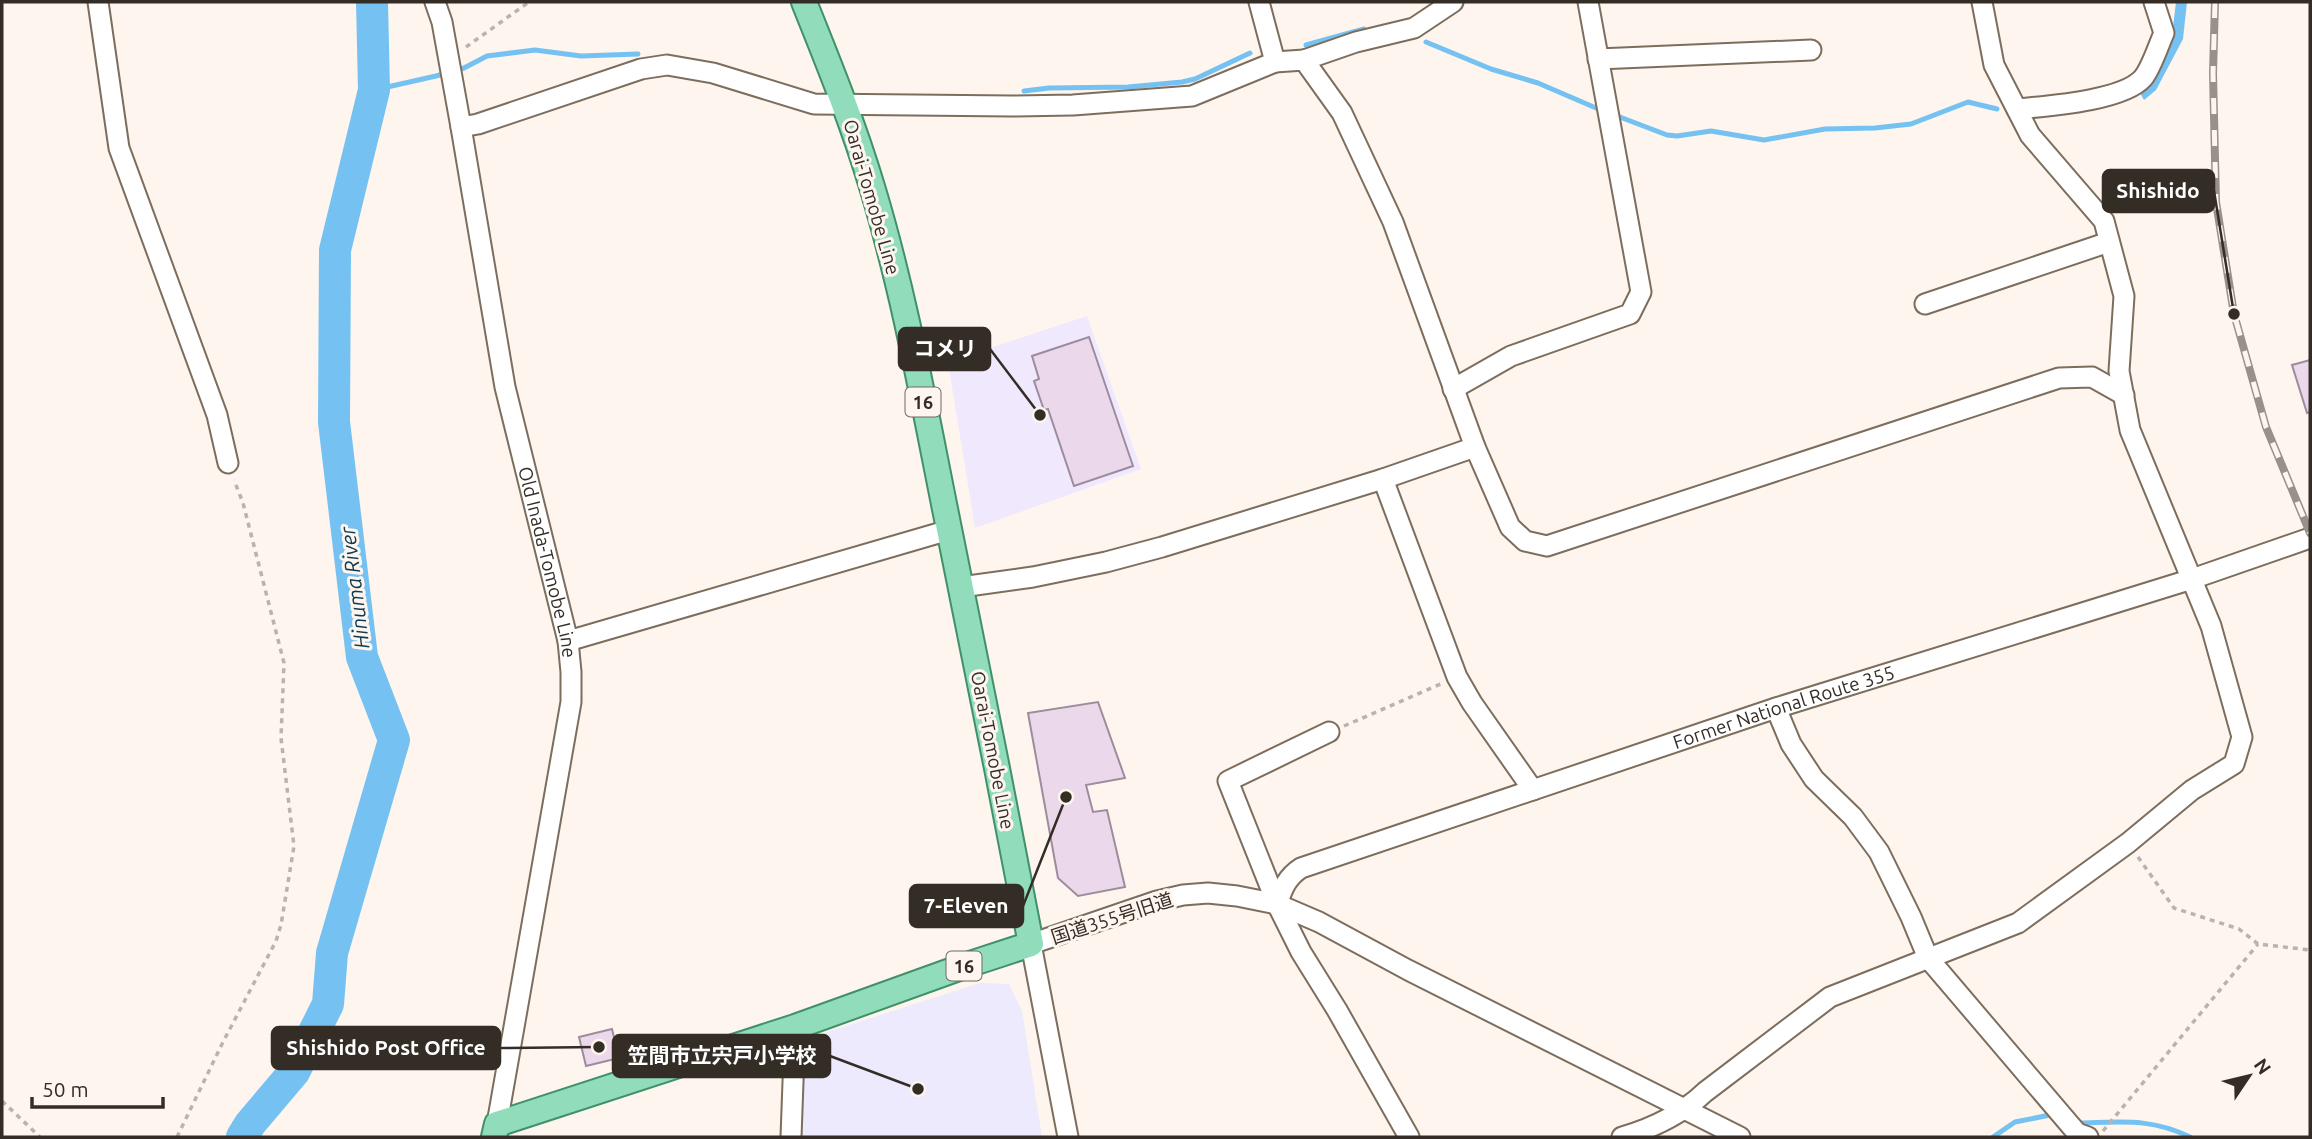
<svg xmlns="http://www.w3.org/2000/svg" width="2312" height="1139" viewBox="0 0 2312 1139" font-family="Ubuntu,'Noto Sans JP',sans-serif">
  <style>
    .commercial { fill: #f0e9fe }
    .education { fill: #eceafc }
    .water { fill: #75c2f2 }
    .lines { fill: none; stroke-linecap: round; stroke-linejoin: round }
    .stream { stroke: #75c2f2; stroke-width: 5 }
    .river { stroke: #75c2f2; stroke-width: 32 }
    .building { fill: #ebd9eb; stroke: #9c8c9d; stroke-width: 2 }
    .minor-casing { stroke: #7d6d5d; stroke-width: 23 }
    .major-casing { stroke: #409069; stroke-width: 28 }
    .path { stroke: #bab2ab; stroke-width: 3.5; stroke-dasharray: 5 5; stroke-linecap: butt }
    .minor { stroke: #fff; stroke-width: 19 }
    .major { stroke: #91ddbb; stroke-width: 24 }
    .rail-casing { stroke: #98918a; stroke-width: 8 }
    .rail { stroke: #fdf5ee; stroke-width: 5; stroke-dasharray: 16; stroke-linecap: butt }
    .labels { text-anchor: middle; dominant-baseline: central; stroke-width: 6; stroke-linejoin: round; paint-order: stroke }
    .shield { fill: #fdf5ee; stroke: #706962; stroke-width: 2 }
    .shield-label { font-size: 18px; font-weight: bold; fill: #342d26 }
    .street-label { font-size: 19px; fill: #342d26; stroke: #fdf5ee }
    .water-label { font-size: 21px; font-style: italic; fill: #0e3a53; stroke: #fdf5ee }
    .leader { fill: none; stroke: #342d26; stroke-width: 2.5 }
    .callout-dot { fill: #342d26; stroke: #fdf5ee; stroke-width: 2.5 }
    .callout { fill: #342d26; stroke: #342d26; stroke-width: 2.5 }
    .callout-label { font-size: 21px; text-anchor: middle; font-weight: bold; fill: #fff }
  </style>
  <rect width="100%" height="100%" fill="#fdf5ee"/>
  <path class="commercial" d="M1087 316 1141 469 975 528 948 362Z"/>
  <path class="education" d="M980 983 1009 984 1022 1011 1042 1137H802V1040Z"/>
  <path class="water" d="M2176 2H2187L2183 39 2156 90 2144 100 2137 88 2172 35Z"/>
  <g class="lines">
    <path class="stream" d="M1426 42 1491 69 1538 83 1603 111
      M1306 45 1364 29
      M374 90 436 76 464 68 487 56 535 50 581 56 638 54
      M1024 91 1049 88 1128 87 1182 82 1195 79 1250 53
      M1612 114 1667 135 1677 136 1711 131 1764 140 1825 129 1875 128 1911 124 1968 102 1997 109
      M2074 1120 2080 1123C2122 1122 2151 1118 2190 1137
      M1993 1137 2015 1122 2055 1114"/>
    <path class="river" d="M242 1137 250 1124 294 1072 328 1004 332 953 394 740 362 657 334 422 335 250 374 90 372 2"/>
  </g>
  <path class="building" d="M1089 337 1133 466 1074 486 1048 409 1044 410 1034 381 1039 379 1032 356Z
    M2310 360V412L2307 413 2292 365Z
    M1098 702 1125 778 1086 785 1093 812 1107 810 1125 887 1078 896 1058 878 1028 713Z
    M612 1029 619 1058 586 1066 579 1037Z"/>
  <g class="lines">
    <g class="minor-casing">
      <g id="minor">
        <path d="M98 2 119 148 217 415 228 463"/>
        <path id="s1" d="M435 2 442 22 461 127 505 387 568 641 571 672V702L497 1124"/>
        <path d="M1598 59 1811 50"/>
        <path d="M1304 60 1356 42 1414 28 1453 2"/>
        <path d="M1275 62 1304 60 1342 113 1393 222 1475 447 1510 527 1525 541 1547 546 2059 378 2092 377 2124 395"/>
        <path d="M2017 109C2047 106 2123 101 2143 78 2151 69 2159 44 2164 33L2154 2"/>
        <path d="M461 127 478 124 641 69 667 65 713 73 814 104 1012 106 1073 105 1192 96 1275 62 1259 2"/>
        <path d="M1925 304 2109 242"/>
        <path d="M1453 389 1511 356 1630 314 1641 292 1588 2"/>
        <path d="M1383 479 1457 677 1472 703 1533 790"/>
        <path d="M961 587 1033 577 1106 562 1162 547 1383 479 1475 447"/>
        <path d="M568 641 949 530"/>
        <path d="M1776 708 1791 744 1814 779 1853 817 1879 852 1911 917 1928 958 2077 1133 2088 1137"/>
        <path d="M1329 732 1228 781 1277 904 1301 952 1337 1010 1409 1137"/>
        <path id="s2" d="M1277 904C1283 888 1287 877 1301 868L1776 708 2192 579 2310 538"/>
        <path d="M791 1137 795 1027"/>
        <path d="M1068 1137 1031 944 1157 901 1183 895 1208 893 1237 896 1277 904 1319 922 1408 970 1740 1137"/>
        <path d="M1622 1137C1653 1128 1682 1114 1705 1092L1830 997 2018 923 2128 843 2192 790 2234 764 2242 737 2211 626 2130 430 2119 371 2124 296 2104 221 2030 135 1994 65 1982 2"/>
      </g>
    </g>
    <g class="major-casing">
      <path id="major" d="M494 1137 497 1124 795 1027 970 964 1031 944C1003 797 974 651 944 504 923 399 904 293 873 190 854 126 829 64 804 2"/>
    </g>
    <path class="path" d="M466 47 529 2
      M1344 726 1443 683
      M2138 857 2174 908 2239 929 2258 944 2310 950
      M2 1101 40 1137
      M2103 1131 2258 944
      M177 1137 223 1042 276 941 281 925 294 846 281 738 284 663 243 503 234 480"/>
    <use href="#minor" class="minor"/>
    <use href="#major" class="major"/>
    <g class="rail-casing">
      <path id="rail" d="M2215 2 2213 73 2216 202 2234 314 2266 427 2310 533"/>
    </g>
    <use href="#rail" class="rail"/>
  </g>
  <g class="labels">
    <g class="shield">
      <rect x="905.5" y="387.5" width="35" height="29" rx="5"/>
      <rect x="946.5" y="951.5" width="35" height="29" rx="5"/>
    </g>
    <g class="shield-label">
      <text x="923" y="402">16</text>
      <text x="964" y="966">16</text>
    </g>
    <g class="street-label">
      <text transform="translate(872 197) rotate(74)">Oarai-Tomobe Line</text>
      <text stroke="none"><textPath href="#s1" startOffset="572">Old Inada-Tomobe Line</textPath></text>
      <text stroke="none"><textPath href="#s2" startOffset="553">Former National Route 355</textPath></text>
      <text transform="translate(993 750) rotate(79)">Oarai-Tomobe Line</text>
      <text transform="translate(1112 918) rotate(-18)">国道355号旧道</text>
    </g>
    <g class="water-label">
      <text transform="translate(354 588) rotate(-97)">Hinuma River</text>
    </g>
  </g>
  <path class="leader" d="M2234 314L2214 191M1040 415L990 349M1066 797L1023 906M599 1047L500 1048M918 1089L830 1056"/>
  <g class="callout-dot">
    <circle cx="2234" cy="314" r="7"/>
    <circle cx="1040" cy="415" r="7"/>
    <circle cx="1066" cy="797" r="7"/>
    <circle cx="599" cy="1047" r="7"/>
    <circle cx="918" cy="1089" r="7"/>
  </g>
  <g class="callout">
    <rect x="2103" y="170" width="111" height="42" rx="7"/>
    <rect x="899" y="328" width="91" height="42" rx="7"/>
    <rect x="910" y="885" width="113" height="42" rx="7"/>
    <rect x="272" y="1027" width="228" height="42" rx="7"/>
    <rect x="613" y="1035" width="217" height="42" rx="7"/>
  </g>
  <g class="callout-label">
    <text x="2158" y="198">Shishido</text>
    <text x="945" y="356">コメリ</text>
    <text x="966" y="913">7-Eleven</text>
    <text x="386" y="1055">Shishido Post Office</text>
    <text x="722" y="1063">笠間市立宍戸小学校</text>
  </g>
  <rect width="2312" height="1139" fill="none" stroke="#342d26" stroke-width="7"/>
  <g transform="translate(2249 1076) rotate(55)" stroke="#fdf5ee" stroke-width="5" paint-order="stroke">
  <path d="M0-5L12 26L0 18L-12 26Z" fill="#342d26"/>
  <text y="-10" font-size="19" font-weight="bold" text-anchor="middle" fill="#342d26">N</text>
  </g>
  <path d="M32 1097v10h131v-10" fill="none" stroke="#342d26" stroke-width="3.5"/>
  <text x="42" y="1097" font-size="21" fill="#342d26" stroke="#fdf5ee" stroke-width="5" paint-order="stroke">50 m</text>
</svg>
